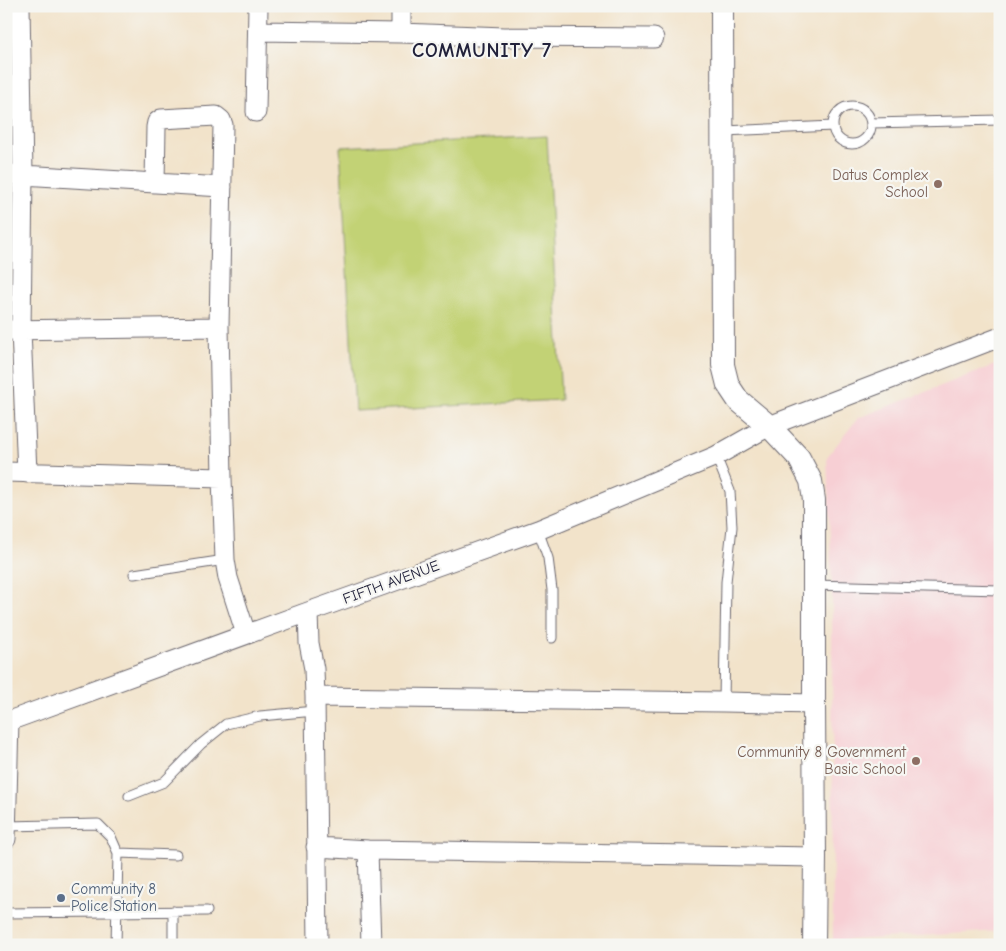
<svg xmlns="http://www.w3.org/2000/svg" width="1006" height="951" viewBox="0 0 1006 951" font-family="'Comic Neue',sans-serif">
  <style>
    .built { fill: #f7cfd4 }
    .green { fill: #c2d274; stroke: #727a58 }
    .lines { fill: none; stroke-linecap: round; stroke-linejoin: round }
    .service-casing { stroke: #6b666d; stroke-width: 11 }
    .minor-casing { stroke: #6b666d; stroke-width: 21 }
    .tertiary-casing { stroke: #6b666d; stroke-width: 24 }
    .service { stroke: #fff; stroke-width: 9 }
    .minor { stroke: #fff; stroke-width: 19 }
    .tertiary { stroke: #fff; stroke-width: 22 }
    .education-dot { fill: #8d6e63; stroke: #f6f6f2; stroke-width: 2 }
    .service-dot { fill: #5c6f8a; stroke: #f6f6f2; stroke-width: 2 }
    .labels { text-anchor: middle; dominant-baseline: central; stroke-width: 4.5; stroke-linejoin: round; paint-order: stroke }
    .education-label { font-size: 15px; fill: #785e54; stroke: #f6f6f2; text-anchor: end }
    .street-label { font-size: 15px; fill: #22223b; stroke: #f6f6f2 }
    .service-label { font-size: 15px; fill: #4e5e75; stroke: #f6f6f2; text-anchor: start }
    .district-label { font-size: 20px; font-weight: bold; letter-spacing: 1px; fill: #22223b; stroke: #f6f6f2 }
  </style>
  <rect width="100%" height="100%" fill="#f6f6f2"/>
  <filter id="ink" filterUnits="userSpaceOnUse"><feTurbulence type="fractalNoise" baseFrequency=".02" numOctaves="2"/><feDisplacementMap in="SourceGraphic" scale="10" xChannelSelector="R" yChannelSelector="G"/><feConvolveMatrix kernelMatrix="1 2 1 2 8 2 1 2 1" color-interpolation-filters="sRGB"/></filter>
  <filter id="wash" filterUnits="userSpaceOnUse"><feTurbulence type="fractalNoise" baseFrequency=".0096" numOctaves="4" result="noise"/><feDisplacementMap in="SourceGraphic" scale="20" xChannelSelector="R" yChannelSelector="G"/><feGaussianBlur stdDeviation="1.12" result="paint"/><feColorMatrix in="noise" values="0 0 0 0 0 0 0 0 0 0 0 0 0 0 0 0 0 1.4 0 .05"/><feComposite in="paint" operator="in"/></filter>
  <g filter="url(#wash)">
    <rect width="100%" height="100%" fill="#f2e3ca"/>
    <path class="built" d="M1000 363V931L833 941 832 590 827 457 858 418Z"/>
    <path class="green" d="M547 136 561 400 355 411 340 147Z"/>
  </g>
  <g filter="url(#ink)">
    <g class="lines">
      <g class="service-casing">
        <path id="service" d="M833 125a19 19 0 1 1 38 0a19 19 0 1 1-38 0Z
          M871 123 1000 120
          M724 131 833 126
          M716 456 730 491 732 527 726 582 724 702
          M538 530 548 558 552 590V638
          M134 574 225 560
          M814 585 1000 590
          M129 796 164 782 201 744 226 724 260 716 315 711
          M7 826 98 824 111 837 118 853 116 945
          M118 853 176 855
          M173 911V945
          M6 913 207 911"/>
      </g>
      <g class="minor-casing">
        <path id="minor" d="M20 6 23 175 21 330 27 473
          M401 6V33
          M258 31 401 33 504 37 654 38
          M256 112 258 6
          M6 174 222 187
          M155 183 156 127 157 122 161 119 216 116 221 120 223 125 219 327 222 478 225 560 228 578 246 634
          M6 330 219 327
          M6 472 222 478
          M308 612 309 643 314 669 315 697 318 945
          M315 697 724 702 814 704
          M6 722 308 612 538 530 716 456 769 426 1000 337
          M6 839 9 720
          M316 847 368 850 815 857
          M368 850 371 945"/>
      </g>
      <g class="tertiary-casing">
        <path id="tertiary" d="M722 6 723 365 728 385 738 400 769 426 799 458 811 481 814 500V704L815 857 814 945"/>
      </g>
      <use href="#service" class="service"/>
      <use href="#minor" class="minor"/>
      <use href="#tertiary" class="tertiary"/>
    </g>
  </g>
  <g class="education-dot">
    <circle cx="938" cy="184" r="5"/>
    <circle cx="916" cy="761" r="5"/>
  </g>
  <circle class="service-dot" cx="61" cy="898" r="5"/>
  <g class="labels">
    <g class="education-label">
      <text x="928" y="175">Datus Complex<tspan x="928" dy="17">School</tspan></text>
      <text x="906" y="752">Community 8 Government<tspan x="906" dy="17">Basic School</tspan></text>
    </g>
    <g class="street-label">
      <text transform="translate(391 582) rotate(-20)">FIFTH AVENUE</text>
    </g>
    <g class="service-label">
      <text x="71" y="889">Community 8<tspan x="71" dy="17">Police Station</tspan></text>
    </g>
    <g class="district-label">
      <text x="482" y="50">COMMUNITY 7</text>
    </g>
  </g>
  <rect width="1006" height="951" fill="none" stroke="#f6f6f2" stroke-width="25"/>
</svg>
